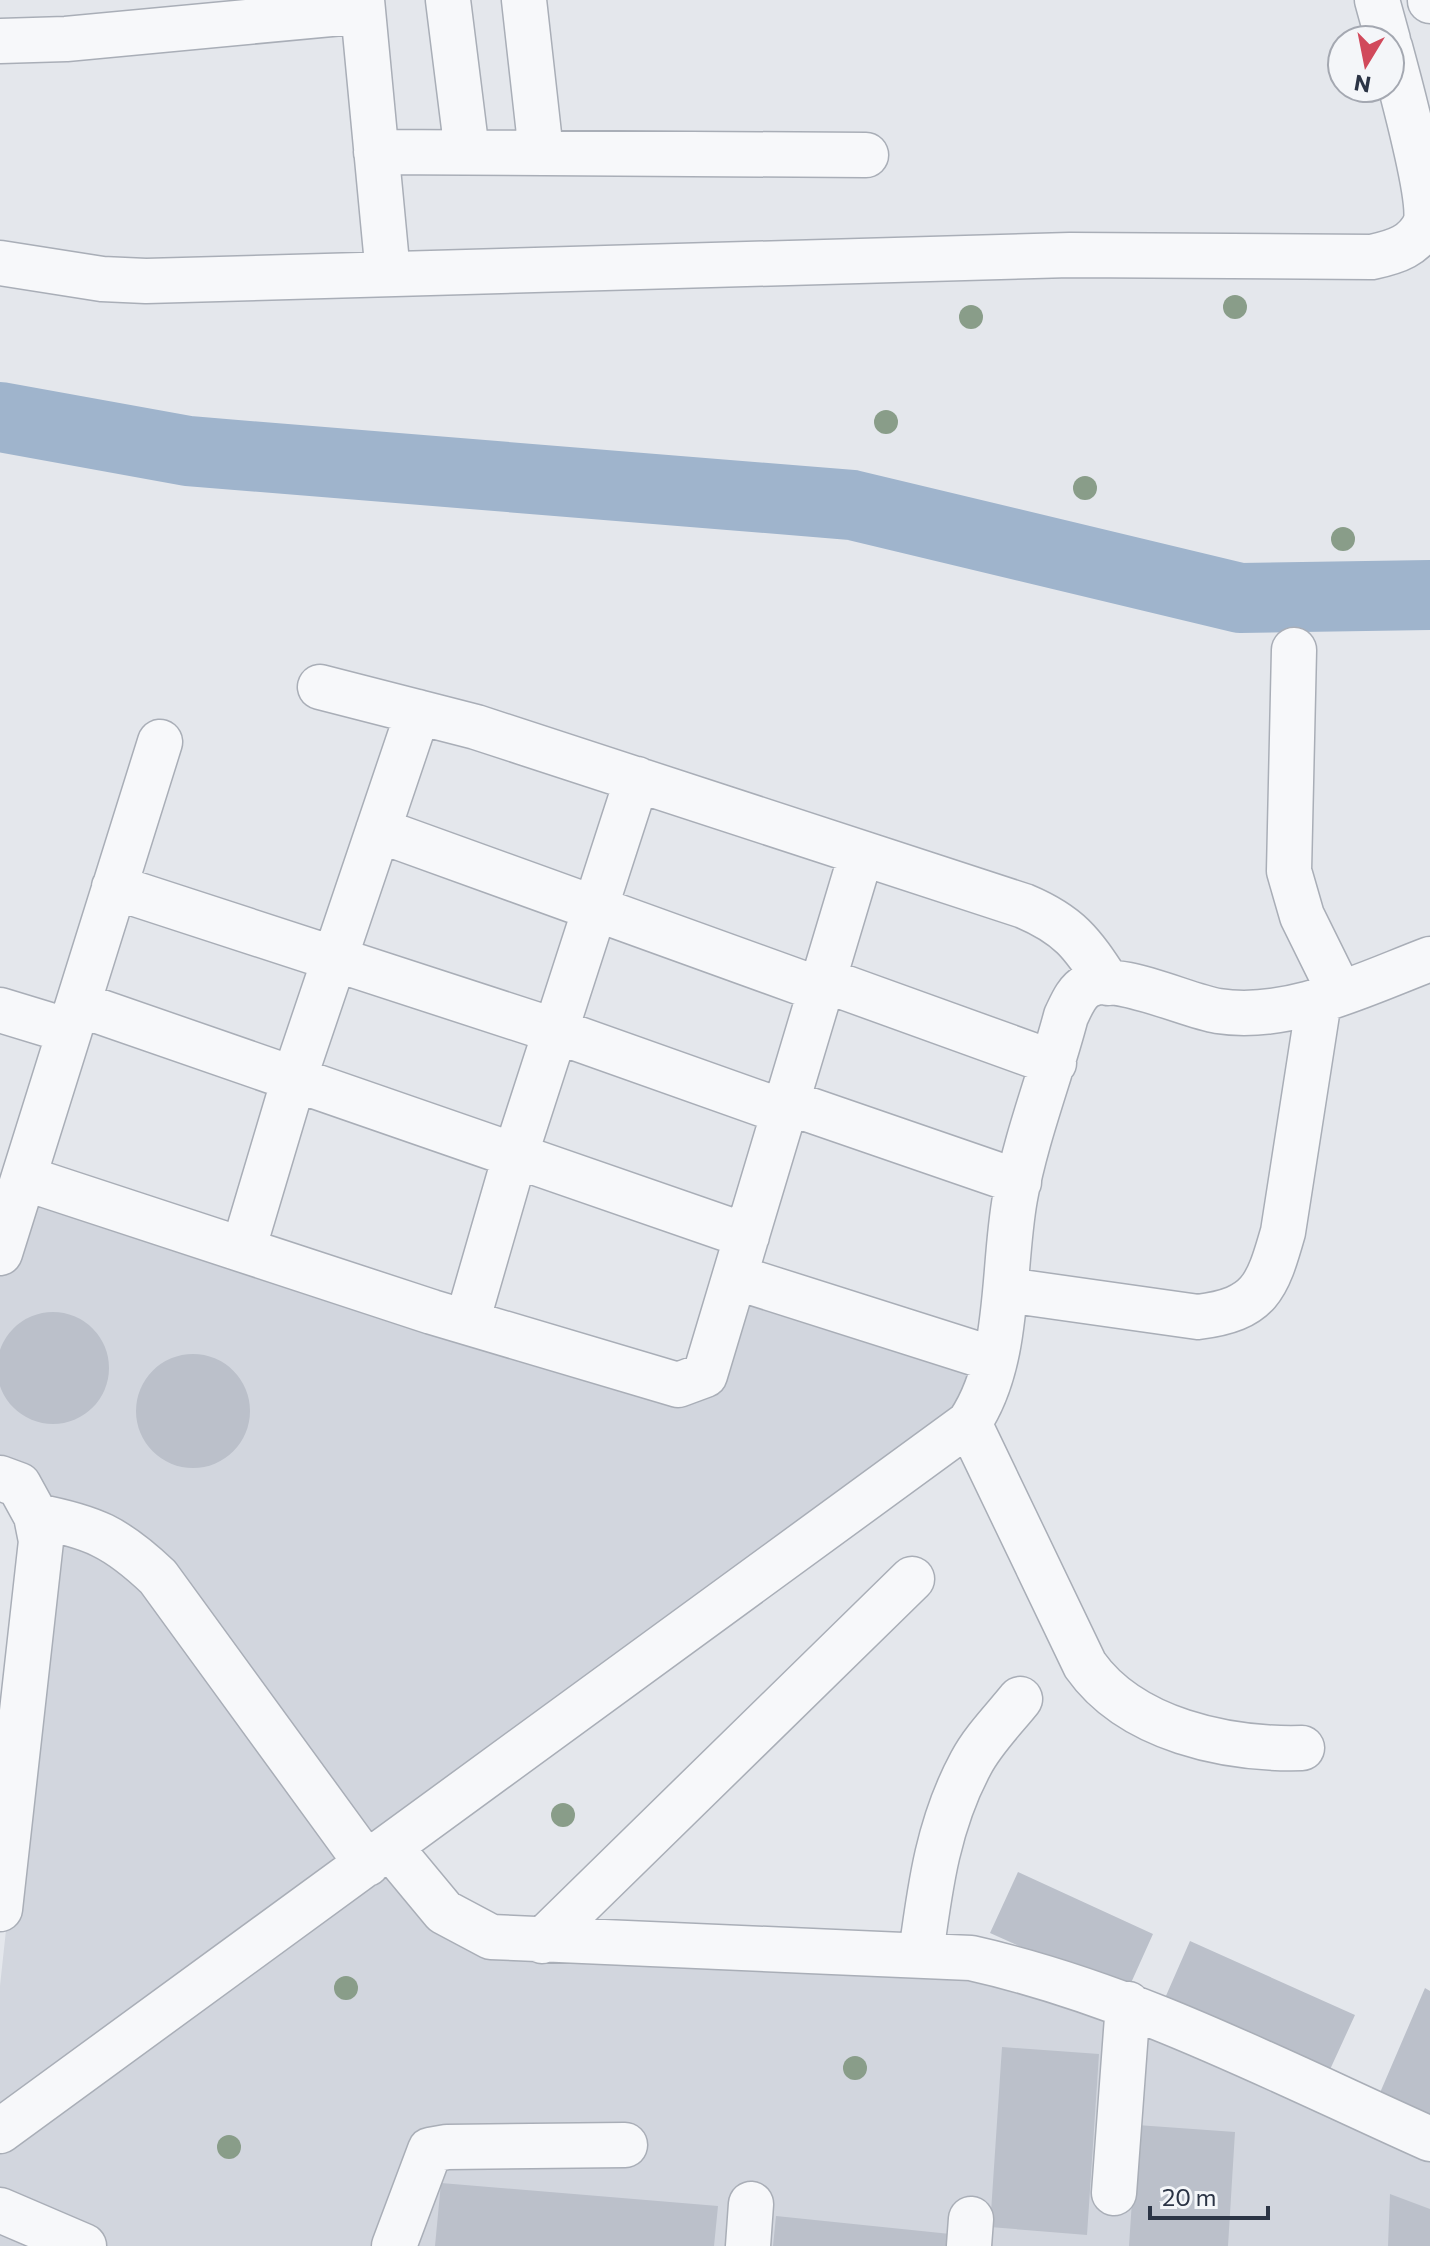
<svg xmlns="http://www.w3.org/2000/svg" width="1430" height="2246" viewBox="0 0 1430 2246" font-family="Commissioner,sans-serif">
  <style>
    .built { fill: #d2d6de }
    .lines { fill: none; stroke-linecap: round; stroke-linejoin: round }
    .river { stroke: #9fb4cc; stroke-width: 70 }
    .building { fill: #bbc0ca }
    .minor-casing { stroke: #a9aeb7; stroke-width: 47 }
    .minor { stroke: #f7f8fa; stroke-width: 44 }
    .tree { fill: #899d89 }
  </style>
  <rect width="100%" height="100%" fill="#e4e7ec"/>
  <path class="built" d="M26 1186 677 1392 740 1290 985 1364 977 1397 0 2116V1986L48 1539 0 1471V1270Z
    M383 1862 442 1923 921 1965 1037 1984 1430 2148V2246H0V2134Z"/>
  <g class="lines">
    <path class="river" d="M0 417 188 451 852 505 1240 598 1430 595"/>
  </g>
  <path class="building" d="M-3 1368a56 56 0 1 1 112 0a56 56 0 1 1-112 0Z
    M136 1411a57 57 0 1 1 114 0a57 57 0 1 1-114 0Z
    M1018 1872 1153 1934 1126 1994 990 1933Z
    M1190 1941 1355 2015 1322 2087 1158 2014Z
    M1425 1988 1430 1991V2125L1376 2102Z
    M1002 2047 1099 2054 1087 2235 990 2227Z
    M1137 2125 1235 2132 1228 2246H1129Z
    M441 2183 718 2206 714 2246H435Z
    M1390 2194 1430 2209V2246H1388Z
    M776 2216 960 2235 959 2246H773Z"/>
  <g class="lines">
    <g class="minor-casing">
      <path id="minor" d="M362 0 388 274
        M448 0 467 152
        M524 0 541 152
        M1377 0 1388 40
        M1430 0V1
        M0 41 66 39 363 11
        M376 152 866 155
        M0 263 102 279 146 281 1070 255 1372 257C1395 252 1416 246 1426 222 1430 194 1399 80 1390 47
        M1294 650 1289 871 1302 916 1340 993
        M320 687 476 727 1024 906C1069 925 1082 943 1108 983
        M378 830 821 990
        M114 887 556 1031 784 1112
        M824 980 1054 1063
        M78 1004 747 1236
        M0 1010 69 1031
        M787 1102 1019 1182
        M24 1178 432 1312 678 1385 705 1375 861 855
        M243 1250 294 1079 418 712
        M0 1253 160 742
        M735 1277 993 1359
        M1007 1290 1198 1317C1260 1309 1267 1288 1283 1232L1319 1001
        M467 1322 515 1156 637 779
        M969 1423 1085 1665C1131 1730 1227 1750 1302 1748
        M0 1478 19 1485 36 1516 41 1541 0 1909
        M36 1516C93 1527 116 1537 158 1577L367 1864
        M390 1847 444 1912 491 1937 971 1958C1132 1994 1280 2072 1430 2139
        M542 1941 912 1579
        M921 1954C930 1887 938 1824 971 1763 983 1740 1004 1719 1020 1699
        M0 2131 969 1423C1011 1361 1002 1270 1015 1198 1026 1137 1050 1077 1066 1016 1071 1006 1076 992 1087 986 1116 971 1186 1006 1218 1011 1290 1022 1364 984 1430 959
        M1114 2193 1128 2004
        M0 2210 84 2246
        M394 2246 430 2150 447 2147 625 2145
        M748 2246 751 2204
        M969 2246 971 2219"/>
    </g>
    <use href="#minor" class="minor"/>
  </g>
  <g class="tree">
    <circle cx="1235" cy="307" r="12"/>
    <circle cx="971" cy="317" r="12"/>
    <circle cx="886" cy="422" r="12"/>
    <circle cx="1085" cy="488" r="12"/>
    <circle cx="1343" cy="539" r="12"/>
    <circle cx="563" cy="1815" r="12"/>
    <circle cx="346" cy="1988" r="12"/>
    <circle cx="855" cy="2068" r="12"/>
    <circle cx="229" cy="2147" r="12"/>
  </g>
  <g transform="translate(1366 64) rotate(190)"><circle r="38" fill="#f4f6f9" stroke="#a4a8b1" stroke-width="2"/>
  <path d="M0-6L14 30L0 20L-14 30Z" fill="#d1495b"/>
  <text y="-12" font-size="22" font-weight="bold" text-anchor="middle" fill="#2b3445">N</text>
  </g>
  <path d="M1150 2206v12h118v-12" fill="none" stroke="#2b3445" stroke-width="4"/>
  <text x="1162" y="2206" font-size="24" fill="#2b3445" stroke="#f4f6f9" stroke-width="6" paint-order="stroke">20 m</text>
</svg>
